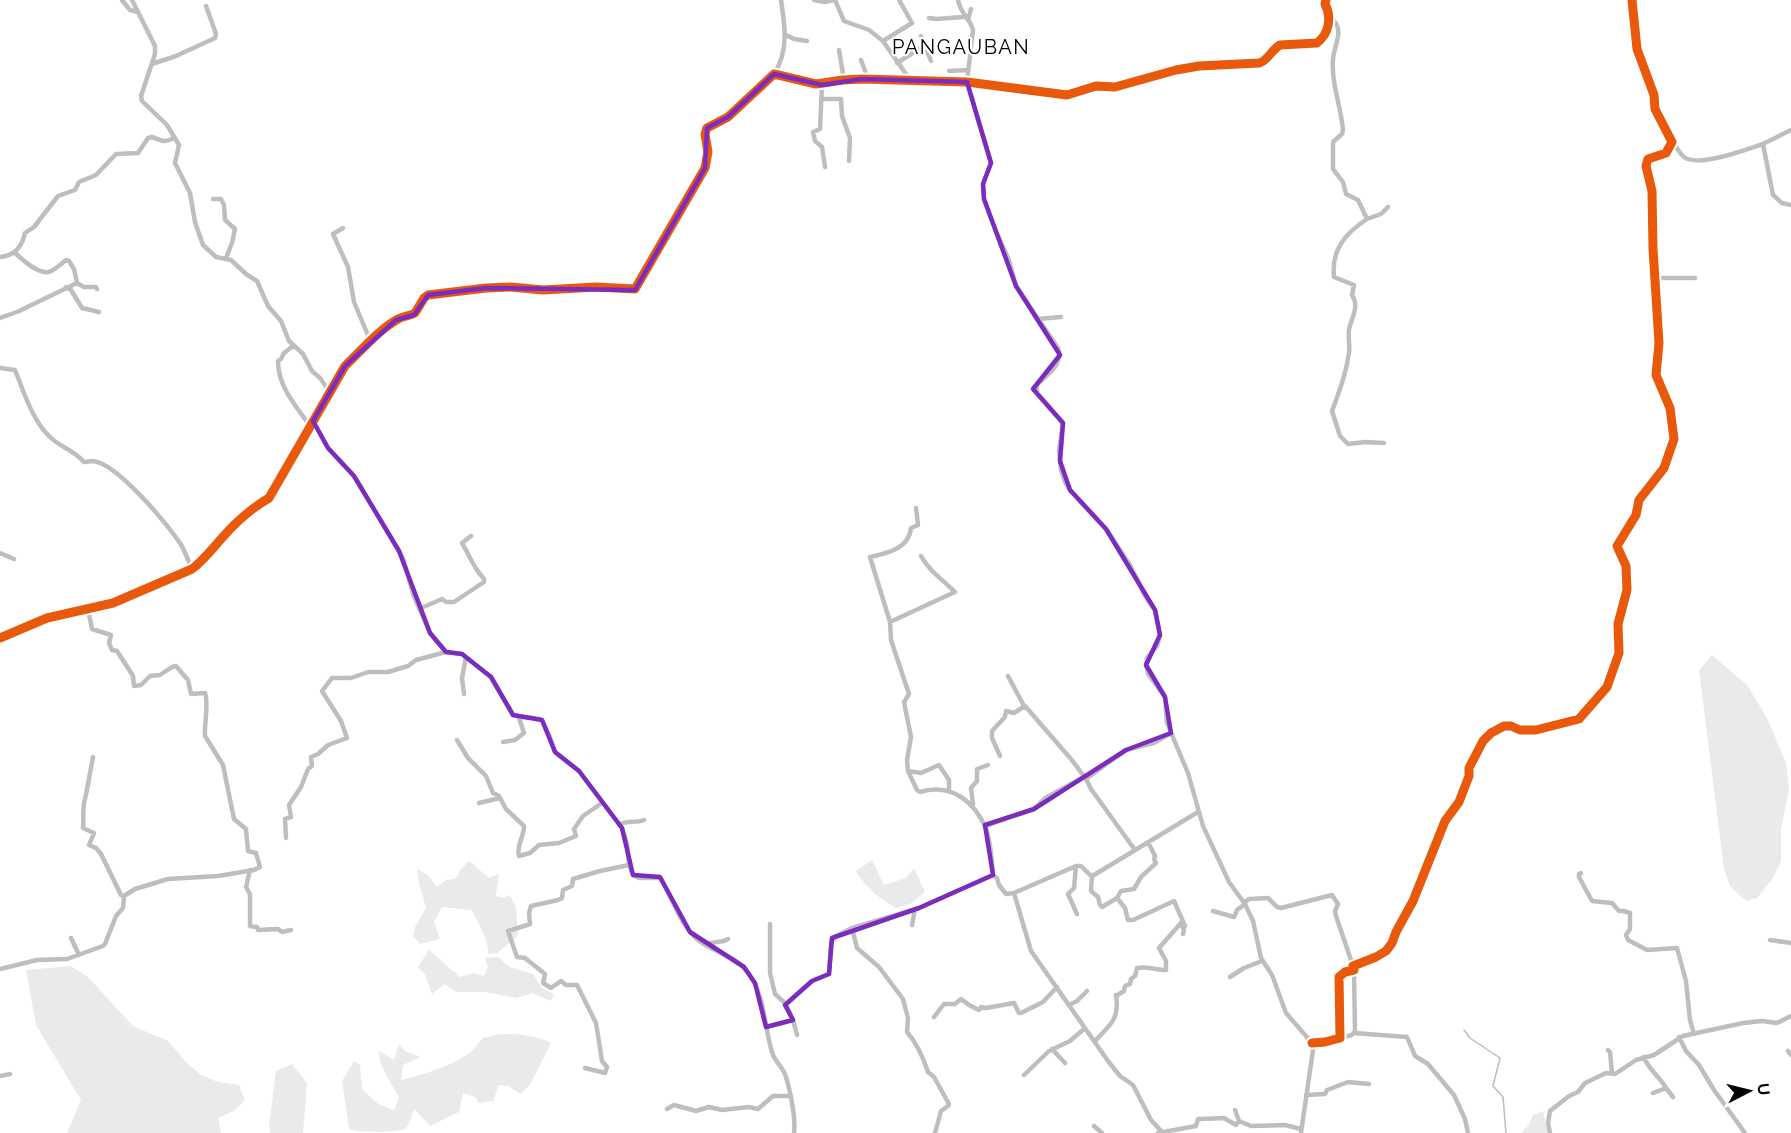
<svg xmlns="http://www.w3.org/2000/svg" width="1791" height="1133" viewBox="0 0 1791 1133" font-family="Raleway,sans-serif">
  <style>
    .green { fill: #eaeaea }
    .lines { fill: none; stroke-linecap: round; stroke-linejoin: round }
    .stream { stroke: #bcbcbc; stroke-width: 1.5 }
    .street { stroke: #bebebe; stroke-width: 4.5 }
    .cycleway-casing { stroke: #fff; stroke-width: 13 }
    .cycleway { stroke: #e8590c; stroke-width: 9 }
    .marked { fill: none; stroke: #7b2cbf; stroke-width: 4.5; stroke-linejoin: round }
    .labels { text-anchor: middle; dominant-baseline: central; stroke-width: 4.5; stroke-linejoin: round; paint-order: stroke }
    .quarter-label { font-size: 20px; letter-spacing: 1.5px; fill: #000; stroke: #fff }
  </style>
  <rect width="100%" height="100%" fill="#fff"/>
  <path class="green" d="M1712 655 1748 686 1768 720 1786 763 1789 790 1781 829V861L1773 878 1757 898 1746 901 1730 886 1724 869 1699 670Z
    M872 860 884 885 906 878 914 868 925 892 910 904 896 908C879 898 866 888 856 871Z
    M469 861 489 878 499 873 496 896 504 898 510 895 516 908 518 936 497 953 488 954C488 936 479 927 472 910L442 907 434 922 440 939 420 944 413 936 415 927 426 908 419 883 417 869 428 875 437 887 446 880 455 879 462 868Z
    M429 950 460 977 474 973 484 976 488 967 485 958 498 957 510 967 533 974 542 988 554 994 551 1001 532 993 517 998 485 992H456L445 984 432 994 425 974 418 967Z
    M71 966 88 977 133 1026 168 1041 186 1062 201 1075 218 1082 239 1085 245 1100 234 1111 218 1118 221 1133H67L81 1100 36 1025 26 970Z
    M499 1034C518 1034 534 1035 551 1043L530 1085 520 1094 509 1086 499 1085 493 1101 479 1103 475 1097 463 1093 459 1112 430 1126 414 1109C412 1115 410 1123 406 1128 399 1133 360 1133 349 1129L342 1081 354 1061 360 1065 362 1089 377 1103 394 1111 399 1097C391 1081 379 1068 379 1051L394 1060 399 1044 405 1051 420 1057 403 1065 401 1080 427 1073 453 1063 471 1052 483 1038Z
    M292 1064 307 1083 303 1133H270L269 1127 276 1071Z
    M1543 1111 1548 1133H1521L1529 1125 1533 1115Z"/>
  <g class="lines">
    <path class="stream" d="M1464 1030 1470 1038 1500 1058 1493 1086 1503 1097 1506 1133"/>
    <path class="street" d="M122 0 130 10 138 12
      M132 0 155 46V54L141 96 142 101 167 125 179 145 175 163 190 193 195 222 203 245 216 257 231 260 246 274 257 281 268 306 281 321 289 341 303 354 312 371 320 378 329 391
      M814 0 825 2 834 0
      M835 0 844 21 869 30 883 41 910 80
      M958 0C961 15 970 18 973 30L967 82 991 163 983 184 984 199 995 229 1009 260 1016 286 1058 348C1064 365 1047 374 1037 385V393L1063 423 1059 450 1061 470 1065 482 1070 490 1106 529 1130 565 1145 596 1155 610 1160 635 1157 646 1147 658 1146 665 1148 674 1165 697 1167 723 1188 773 1203 826 1229 882 1245 904 1253 921 1261 958 1272 975 1286 1013 1312 1043 1313 1050 1301 1133
      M929 18 936 19 964 17
      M1329 19 1335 22C1343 33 1334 46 1333 59 1331 83 1341 106 1343 130L1342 134 1333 142V169L1343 182 1346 194 1358 200 1367 219C1346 233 1331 249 1334 277L1354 285 1352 295C1360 307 1351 318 1349 330 1348 338 1350 346 1349 353 1346 374 1339 392 1332 411L1340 436 1348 444 1365 442 1384 443
      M968 20 971 9
      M786 35 794 39 807 41
      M921 36 931 61
      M883 41 912 23 899 0
      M839 50 844 80
      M861 60 868 79
      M897 63 925 45
      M152 64 176 56 215 38 216 34 206 6
      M949 71 968 70
      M774 74C789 51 785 26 781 0
      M822 85 820 129 813 132 815 141 822 147 825 167
      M821 99H841L842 116 850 138 849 161
      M1791 130 1763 144 1773 195 1782 203 1791 205
      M1672 142C1676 146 1679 153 1684 157 1699 168 1747 149 1763 144
      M213 199H221L224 205 225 220 235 229 232 243 226 258
      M1367 219 1381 214 1388 207
      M343 228 333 234 348 267 354 302 370 340
      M14 252C22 259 37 274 49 272 55 270 61 264 66 260L69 261 74 269 77 283 84 287H96L97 289
      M0 257C14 256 22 247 25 233L34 227 58 196 75 190 79 182 96 175 116 154 138 153 148 138 152 137C161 140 165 144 173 138
      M1655 278H1695
      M66 287 71 290 82 308 99 312
      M0 318 17 312 77 283
      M1038 319 1061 317
      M293 346 284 353 281 359 278 361C278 387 296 406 310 426
      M0 368 15 370C24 392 32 420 50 437 60 447 74 450 84 462 87 462 90 461 93 461 118 464 166 523 180 543 185 551 188 560 192 569
      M313 421 328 448 354 476 399 551 404 561 413 594 430 633 446 652 462 654 491 677 513 715C521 719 532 716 542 720L550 737 555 752 579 771 622 828 627 844 629 865 633 875 639 878H660C673 898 679 924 698 940 717 955 735 953 750 976 766 998 764 1030 773 1055 776 1062 782 1067 785 1074 790 1089 796 1118 794 1133
      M916 508 918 525 911 528C909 548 889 553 870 557L890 622 891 640 909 694 904 702 911 737 907 760 908 771 917 790 920 792C950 783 974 800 986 829 991 843 992 860 993 875
      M0 553 14 559
      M419 609 442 599 446 602H454L484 582V579C473 567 470 556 462 543L471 536
      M890 622 955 592C943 580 929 571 921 556
      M0 638 47 618 113 603 192 569C204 560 212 549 222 538 235 523 252 508 269 498L345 366C362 350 377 331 398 319 403 316 410 316 415 313L424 298 428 295 486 288 511 287 543 290 596 287 635 289 705 168 708 152 705 134 707 128 728 117 774 74 816 84 843 80 862 79 967 82 1067 95 1096 86 1115 87 1176 70 1199 66 1259 63C1268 61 1271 50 1280 45L1317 43C1329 34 1332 17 1325 4L1326 0
      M1008 676 1024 706
      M464 694 462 678 466 657
      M457 740 468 758 486 776 493 793 499 796 506 809 524 826C524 837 516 846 519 856L530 853 539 845 559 843 576 836 574 829 583 816 602 803
      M503 742 515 740 524 733 519 718
      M1000 756 992 738V731L1005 717 1006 711 1014 713 1025 706 1071 759 1086 779 1126 750 1154 743 1171 733
      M93 757C90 772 88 786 85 799 82 807 84 820 83 828L94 833 89 845 96 848 101 854 121 895 124 896
      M908 771 921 773 939 765 949 780V790
      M1086 779 1091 789 1135 850
      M479 803 500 798
      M971 806 973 804 971 788 977 781V769L988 765
      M619 825C628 819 635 824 644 820
      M985 826 1034 809 1045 798 1084 777
      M286 838 285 819 291 817 289 805 301 787 308 769 312 766 311 757 318 754 328 745 347 738 341 721 322 691 332 678H351L368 672H388L408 666 416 660 446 652
      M1076 866 1074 888 1068 894 1077 914
      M250 870 246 887 250 894V926L257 927 258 930 278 929 282 932 291 930
      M1581 873 1579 874V877L1592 901 1612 903 1619 911H1624L1630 913V929L1626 935 1628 940 1647 950 1677 948 1686 981 1690 1020 1694 1034
      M1092 875 1091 891 1098 897 1100 905 1102 907 1117 898 1121 891 1134 889 1141 877 1156 863 1154 859 1155 856 1148 842
      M1117 898 1125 908 1128 920H1133L1174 901 1185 926
      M1244 903 1249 899 1268 898 1277 907 1281 908 1332 895 1338 904 1335 911 1336 916 1353 966
      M1213 911 1234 917 1237 910 1245 904
      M770 924V973L775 994 786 1004
      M912 925 915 909
      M852 928 857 948 879 967 903 999 908 1018 907 1032C916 1042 924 1060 928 1072L934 1077 949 1104 948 1106 941 1111 935 1133
      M71 938 79 955
      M1770 940 1791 943
      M704 944 724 941 728 939
      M0 969 37 960 67 959 103 946 105 944 116 916 123 908 124 896 135 889 168 879 218 876 254 870 260 867 256 853 248 851 246 829 234 819 223 765 205 736C204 725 209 703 205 693L191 694 188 680 176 666 172 667 160 675 150 676 141 685 134 686 133 676 128 668 117 651 112 650 109 643 111 635 92 629 88 609
      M1230 977 1244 968 1262 961
      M1116 996 1124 991 1125 986 1130 984 1131 979 1135 976 1137 968C1147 966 1156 970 1166 970V961L1159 948 1181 923 1184 930 1183 934
      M1069 1005 1077 1001 1087 991
      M934 1017 944 1004H955L961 999 969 1005 979 1010 981 1007 986 1008 1014 1003 1019 1013H1021L1043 1002 1057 987
      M793 1020 797 1035
      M766 1027 793 1020 786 1004 812 981 829 974 831 942 836 936 852 928 919 908 993 875 997 878 999 885 1006 894 1014 893
      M1354 1033 1407 1037 1415 1056 1428 1064 1454 1095 1465 1119 1468 1133
      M1679 1037 1686 1051 1699 1065 1714 1090 1745 1133
      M1340 1038 1352 1035 1355 1031 1354 970
      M1095 1041C1110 1025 1120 1019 1116 995
      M1312 1043 1325 1042 1340 1038 1339 977 1345 972 1354 970 1353 966 1376 957 1386 951 1392 943 1396 932 1413 901 1445 821 1459 802 1469 776V768L1483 741 1491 733 1504 726H1511L1520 730H1536L1579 719 1607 687 1619 653 1618 624 1627 590 1626 566 1617 546 1636 515 1639 500 1664 468 1674 439 1670 408 1656 375 1659 343 1653 249 1652 191 1646 166 1648 159 1666 153 1672 142 1655 109 1654 95 1637 49 1632 0
      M1052 1049 1065 1063
      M1608 1050 1610 1052 1612 1073
      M1788 1051 1791 1055
      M1644 1057C1648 1069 1660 1077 1666 1088L1653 1093
      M585 1068 605 1073 607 1067 602 1061 596 1023 577 985H566L561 981 551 988 543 983 545 974 525 958 517 957 508 931 530 924 529 913 531 906 558 900 562 898 563 890 572 886 573 879 600 871 629 865
      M1024 1075 1049 1051 1070 1041 1085 1028
      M0 1076 10 1074
      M1666 1088 1673 1097
      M1306 1095 1325 1094 1327 1090 1348 1082 1369 1084
      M667 1109 674 1105 696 1111 709 1107 722 1110 749 1107 758 1109 773 1096H789
      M1235 1110 1239 1121 1251 1126 1285 1125 1301 1129
      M1094 1126 1102 1133
      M1158 1133 1196 1126 1198 1119H1201L1224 1118 1236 1125 1239 1121
      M1163 1133 1151 1120 1133 1085 1120 1076 1108 1061 1031 951 1014 893 1076 866H1081L1090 875H1094L1198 812
      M1550 1133 1548 1123 1550 1111 1569 1096 1578 1092 1585 1083 1606 1073 1615 1074 1636 1060 1654 1055 1683 1036 1743 1023 1762 1021 1777 1023 1791 1016"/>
    <g class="cycleway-casing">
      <path id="cycleway" d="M0 638 47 618 113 603 192 569C204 560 212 549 222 538 235 523 252 508 269 498L345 366C362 350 377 331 398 319 403 316 410 316 415 313L424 298 428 295 486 288 511 287 543 290 596 287 635 289 705 168 708 152 705 134 707 128 728 117 774 74 816 84 843 80 862 79 967 82 1067 95 1096 86 1115 87 1176 70 1199 66 1259 63C1268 61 1271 50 1280 45L1317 43C1329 34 1332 17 1325 4L1326 0
        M1312 1043 1325 1042 1340 1038 1339 977 1345 972 1354 970 1353 966 1376 957 1386 951 1392 943 1396 932 1413 901 1445 821 1459 802 1469 776V768L1483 741 1491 733 1504 726H1511L1520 730H1536L1579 719 1607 687 1619 653 1618 624 1627 590 1626 566 1617 546 1636 515 1639 500 1664 468 1674 439 1670 408 1656 375 1659 343 1653 249 1652 191 1646 166 1648 159 1666 153 1672 142 1655 109 1654 95 1637 49 1632 0"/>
    </g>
    <use href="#cycleway" class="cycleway"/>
  </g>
  <path class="marked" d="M774 74 822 85 862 79 967 82 991 163 983 184 984 199 1016 286 1060 355 1033 389 1063 423 1060 461 1070 490 1106 529 1155 610 1160 635 1146 665 1165 697 1171 733 1126 750 1034 809 985 825 993 875 919 908 832 938 829 974 812 981 785 1005 793 1020 766 1027 755 983 744 967 690 932 660 877 633 875 622 828 579 771 555 752 542 720 513 715 491 677 462 654 446 652 430 633 399 551 354 476 328 448 313 421 345 366 396 320 414 315 428 295 486 288 635 290 705 168 707 128 728 117Z"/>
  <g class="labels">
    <g class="quarter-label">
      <text x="961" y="47">PANGAUBAN</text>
    </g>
  </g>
  <g transform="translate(1749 1091) rotate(83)" stroke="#ffffff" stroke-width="4.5" paint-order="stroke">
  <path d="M0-4.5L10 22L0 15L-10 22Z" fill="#000000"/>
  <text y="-9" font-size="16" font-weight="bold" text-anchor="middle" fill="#000000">U</text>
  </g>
</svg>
